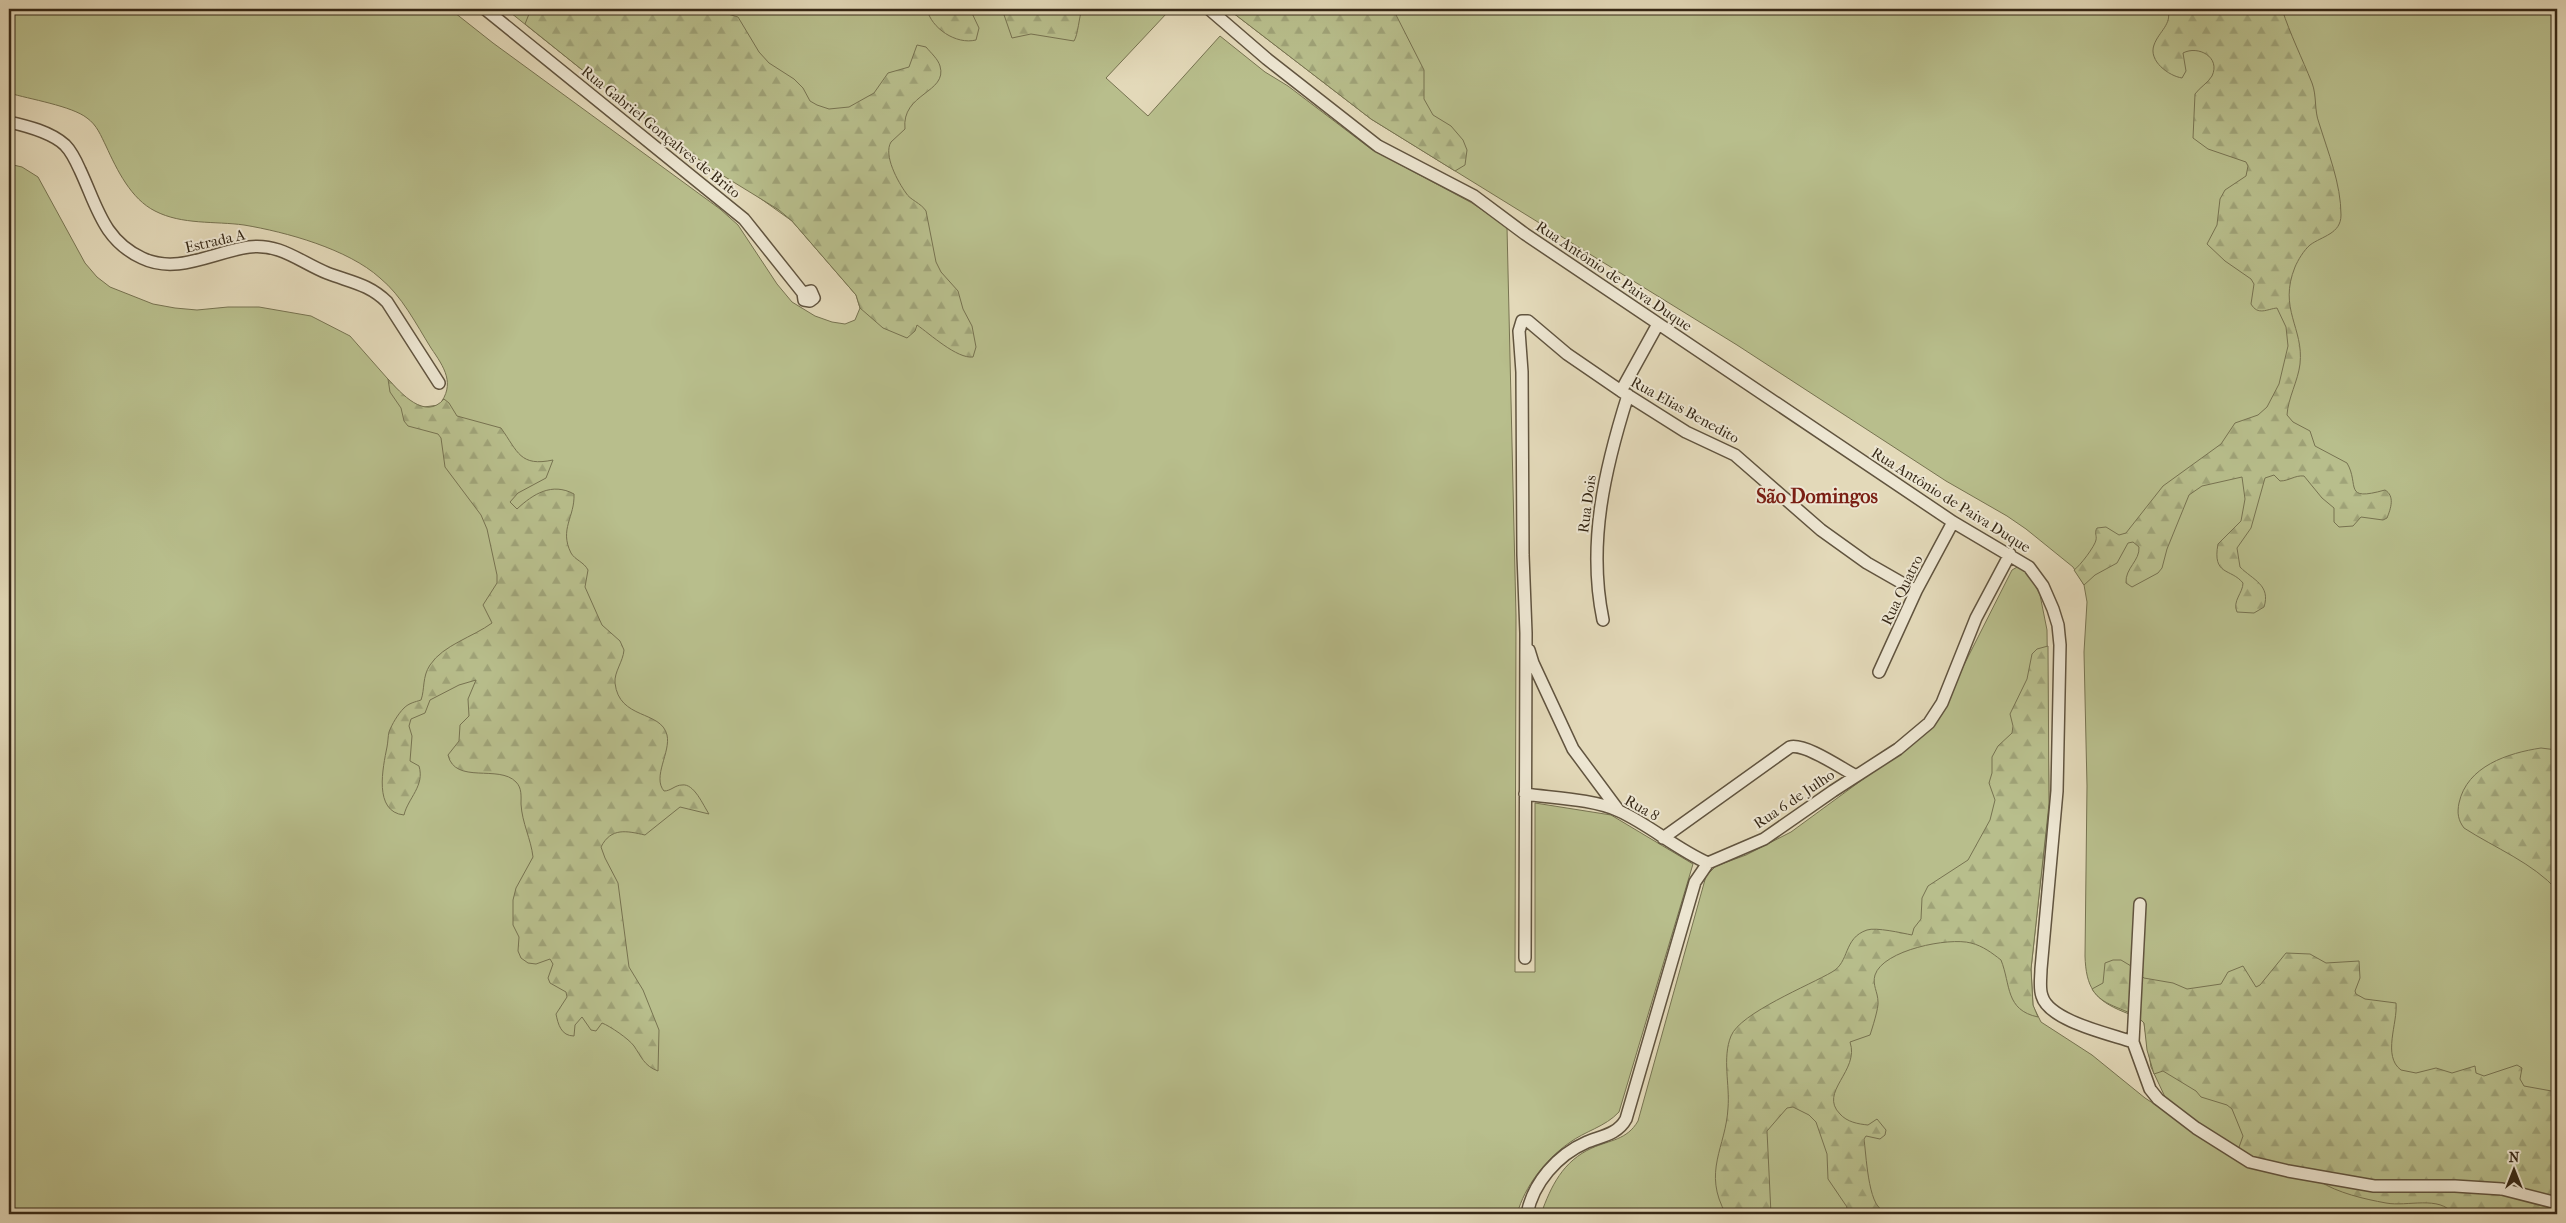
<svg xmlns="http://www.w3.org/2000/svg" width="2566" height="1223" viewBox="0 0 2566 1223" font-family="'IM FELL French Canon',serif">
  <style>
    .grass { fill: #b8be8c; stroke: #777351 }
    .forest { fill: url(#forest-firs); stroke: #777351 }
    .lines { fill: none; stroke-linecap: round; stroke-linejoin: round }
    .minor-casing { stroke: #61543f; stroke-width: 14 }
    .minor { stroke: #ede6d2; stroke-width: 11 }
    .labels { text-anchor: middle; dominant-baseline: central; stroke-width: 4; stroke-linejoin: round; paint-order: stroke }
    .street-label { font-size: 15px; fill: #362816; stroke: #ede6d2 }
    .district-label { font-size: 20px; font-weight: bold; fill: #7a1f14; stroke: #ede6d2 }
  </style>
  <defs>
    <pattern id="forest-firs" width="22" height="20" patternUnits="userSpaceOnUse" patternTransform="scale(1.25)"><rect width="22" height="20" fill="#b8be8c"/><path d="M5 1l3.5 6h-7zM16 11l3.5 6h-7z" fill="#9fa378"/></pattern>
  </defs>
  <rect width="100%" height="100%" fill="#e3d9b9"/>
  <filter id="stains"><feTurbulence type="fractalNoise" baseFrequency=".004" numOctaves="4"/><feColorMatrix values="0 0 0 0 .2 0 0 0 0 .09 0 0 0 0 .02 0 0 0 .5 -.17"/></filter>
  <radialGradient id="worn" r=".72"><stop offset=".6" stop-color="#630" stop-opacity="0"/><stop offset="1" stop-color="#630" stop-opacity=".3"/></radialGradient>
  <path class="grass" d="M9 9H450L493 43 720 209 738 225 777 284 792 302 815 316 832 322 845 324 855 320 860 308 856 295 792 221 743 186 709 167 611 93 506 9H1162L1167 13 1106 78 1148 116 1220 36 1265 72 1288 86 1371 149 1472 203 1507 227 1516 616 1515 972H1535V803L1611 815 1693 864 1619 1112C1605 1127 1585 1131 1569 1143 1545 1160 1525 1186 1517 1214H9V164L22 167 38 177 85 263 97 277 110 287 153 304 175 308 197 310 228 307H259L311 316 350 336 402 395 414 404 424 407 439 405C456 384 444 367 431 348 416 324 402 296 380 278 348 249 286 232 244 225 215 221 182 225 155 211 131 199 117 170 106 146 101 136 97 125 87 118 72 106 29 99 9 93Z
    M1228 9H2557V1199L2254 1159 2193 1120 2165 1097 2151 1067 2144 1023C2139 1017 2131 1015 2124 1012 2094 1000 2086 987 2085 956L2087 786 2084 652 2087 602 2084 585 2073 567 2026 529 2007 516 1946 481 1737 345 1371 119Z
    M2019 566 2028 571 2040 595 2047 630 2049 804 2031 969 2033 1006 2041 1022 2092 1055 2145 1098 2231 1154 2557 1209V1214H1541C1551 1186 1563 1161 1592 1148 1610 1140 1627 1140 1638 1121L1706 876 1716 866 1746 855 1791 832 1926 733 1933 726 2012 570Z"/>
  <path class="forest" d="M531 9H711L738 17 759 52 769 63 794 79 803 88 810 101 817 105 829 109 849 107 874 93 888 73 909 67 917 45 926 47C931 53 938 59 940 66 948 93 901 93 905 129L891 142C883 155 898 182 906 193 910 200 921 203 926 211L936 262 941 272 958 291 963 309 972 326 976 347 973 357C957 359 930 334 917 325L915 331 907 338 883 328 860 308 856 295 792 221 779 210 709 167 611 93 525 24Z
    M927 9H970L979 28 976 40C956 45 931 28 927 9Z
    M1002 9H1082C1079 17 1078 35 1074 41L1031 34 1012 38Z
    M1228 9H1393L1424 70V99L1433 115 1451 126 1463 140 1467 150 1465 165 1455 171 1371 119Z
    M2168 9H2282C2290 34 2302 58 2312 83 2317 96 2314 110 2319 123 2328 152 2341 184 2341 215 2341 234 2322 236 2310 245 2304 250 2298 260 2295 267 2278 309 2304 328 2300 364 2298 381 2288 398 2287 415L2293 422 2310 431 2315 446 2347 463C2360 485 2342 502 2385 490 2395 496 2391 508 2387 518L2383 520 2361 517 2353 526 2339 527 2334 522V508L2322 498 2304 476C2295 475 2289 481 2280 481L2274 475 2265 478 2251 528 2237 548 2240 567C2253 580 2271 585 2264 607L2254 613 2237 612C2232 601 2243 593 2243 583 2231 568 2212 576 2218 544L2241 521 2245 499 2242 477 2202 486 2189 495 2167 549 2162 568 2158 573 2132 587 2126 583C2125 568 2140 561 2139 547L2133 542 2128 543 2117 563 2095 575 2084 585 2074 570C2080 566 2095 546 2096 540 2097 535 2094 533 2097 528L2106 527 2119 535 2126 533 2163 486 2221 444 2235 423 2258 415 2267 407 2279 384 2288 346 2286 327 2277 308C2267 309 2258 316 2251 304L2254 284 2251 279 2225 261 2207 244 2217 225 2220 199 2225 190 2246 176 2248 166 2246 162 2208 149 2193 138 2195 94C2200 87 2208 83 2212 76 2221 57 2198 45 2183 53L2186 71 2182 78C2169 76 2148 61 2154 45 2159 31 2172 25 2168 9Z
    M388 379C401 393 425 421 444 399L449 403 457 416 501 428C518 452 520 467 553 460L546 478 518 493 510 502 517 509C533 494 552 482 574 494 575 517 559 529 571 553 575 560 584 562 588 570L585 587 597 614 602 625 620 641 624 650C623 662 614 672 615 683 619 720 661 710 667 735 671 752 652 777 664 791 671 791 675 785 682 785 694 783 703 805 709 814L680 807 645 835C627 831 611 827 601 847L605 858 618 883 629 967 643 990 659 1030 658 1071C644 1066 641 1056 634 1046 629 1039 610 1026 602 1023L596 1031 591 1030 582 1017 575 1025 574 1036C561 1036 558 1024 556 1014L567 997 566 992 550 983 548 978 553 964 550 959 536 964 528 963 521 958 518 951 519 937 513 925V900L516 888 533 857C531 839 522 823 521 804 521 796 522 788 516 782 499 764 455 785 448 755L459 741 460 725 469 716 468 699 476 680 459 685 430 700 425 713 411 719 409 726 412 736 410 761 419 766C425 786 408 798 404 815 373 812 383 767 387 747 388 742 388 736 389 732 392 724 398 714 404 708 409 703 415 702 421 700 425 689 422 677 430 665 443 645 473 637 492 623L483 605 497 583V575L487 529 481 515 445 467 441 438 438 434 408 426 404 421 401 408 390 392Z
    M2048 646 2049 804 2031 969 2033 1005 2038 1017C2005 1010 2011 985 2001 960 1992 953 1983 946 1971 943 1949 937 1883 950 1875 975 1872 985 1878 992 1878 1002 1879 1007 1872 1029 1870 1035L1850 1042C1860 1071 1818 1092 1840 1114 1847 1122 1858 1124 1868 1125L1877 1119 1886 1130 1885 1135 1880 1139 1866 1136 1864 1139C1866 1152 1868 1206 1883 1210 1883 1210 1890 1209 1890 1209L1895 1214H1844L1847 1207 1828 1179 1827 1154 1816 1122 1809 1115 1793 1107 1787 1108 1767 1131 1771 1214H1726C1702 1172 1726 1147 1728 1108 1730 1085 1722 1058 1731 1036 1740 1013 1810 985 1832 972 1850 962 1843 938 1867 930 1876 927 1902 933 1912 935L1914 928 1921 919 1922 898 1928 886 1968 860 1990 820 1995 800 1989 783 1992 773V757L1998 746 2012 733 2013 726 2010 714 2027 679 2032 654 2037 649Z
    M2541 748 2557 750V890C2533 863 2495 848 2464 828 2458 820 2457 813 2459 803 2467 766 2508 753 2541 748Z
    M2286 953 2310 954 2326 963 2359 961 2360 978 2355 991 2356 994 2365 999 2396 1003C2398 1023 2382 1056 2401 1070L2416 1073 2436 1068 2452 1073 2475 1066 2476 1073 2484 1076 2517 1065 2522 1068 2520 1079 2524 1086 2557 1092V1199L2370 1183 2254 1159 2238 1150 2243 1136 2232 1109 2227 1105 2201 1097 2196 1091 2163 1071 2154 1074 2147 1050 2144 1023C2129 1007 2104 1009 2092 989L2103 983 2105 963 2113 960H2121L2131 966 2144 978 2173 983 2187 989 2221 984 2228 972 2243 966 2256 987 2260 985Z
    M2319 1181 2499 1194 2557 1209V1214H2453C2440 1195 2407 1207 2386 1203 2364 1199 2338 1193 2319 1181Z"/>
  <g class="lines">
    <g class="minor-casing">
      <path id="minor" d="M485 9 744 219 803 293 804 300 810 301 814 298 811 291 803 293
        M1209 9 1267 59 1378 146 1474 196 1525 234 1953 522 2029 567 2043 586 2053 609 2058 625 2060 645 2057 791 2041 969C2041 977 2039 988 2042 996 2049 1021 2110 1034 2133 1042
        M9 122C27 126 51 132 65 145 72 152 76 161 80 170 97 206 103 240 142 258 177 275 213 252 249 247 280 243 300 262 327 273 350 282 369 284 387 302L439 383
        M1621 391 1658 324
        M1603 620C1587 543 1605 468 1628 395
        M1529 650 1533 663 1573 749 1619 811
        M1879 672 1916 591 1953 522
        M1525 794C1553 798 1593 799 1619 811 1650 825 1676 849 1708 863
        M1663 838 1790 747C1805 743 1841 768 1856 776
        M2140 904 2133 1042 2150 1089 2158 1099 2196 1128 2250 1162 2288 1171 2374 1186H2455L2502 1189 2557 1203
        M1525 958 1526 633 1523 555 1522 372 1519 331 1522 321H1528L1567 354 1621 391 1686 432 1735 455 1821 530 1867 563 1916 591
        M1527 1214C1533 1183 1557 1155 1587 1142 1602 1136 1618 1134 1626 1119L1695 882 1708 863 1764 839 1833 791 1898 749 1929 723 1942 703 1976 618 2010 554"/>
    </g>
    <use href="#minor" class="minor"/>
  </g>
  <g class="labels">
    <g class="street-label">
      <text transform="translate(661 132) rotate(39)">Rua Gabriel Gonçalves de Brito</text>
      <text transform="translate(215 241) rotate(-13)">Estrada A</text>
      <text transform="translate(1614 276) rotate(34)">Rua Antônio de Paiva Duque</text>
      <text transform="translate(1685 410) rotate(29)">Rua Elias Benedito</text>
      <text transform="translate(1951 500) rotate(32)">Rua Antônio de Paiva Duque</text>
      <text transform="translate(1587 504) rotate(-82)">Rua Dois</text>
      <text transform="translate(1902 590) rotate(-64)">Rua Quatro</text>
      <text transform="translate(1794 799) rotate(-34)">Rua 6 de Julho</text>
      <text transform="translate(1642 808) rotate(30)">Rua 8</text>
    </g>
    <g class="district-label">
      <text x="1817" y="496">São Domingos</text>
    </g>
  </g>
  <rect width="2566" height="1223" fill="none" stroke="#e3d9b9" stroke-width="30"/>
  <rect x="10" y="10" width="2546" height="1203" fill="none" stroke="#362816" stroke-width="2.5"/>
  <rect x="15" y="15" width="2536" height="1193" fill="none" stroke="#362816"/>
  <g transform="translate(2514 1170)" stroke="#ede6d2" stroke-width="4" paint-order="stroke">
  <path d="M0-4L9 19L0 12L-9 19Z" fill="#362816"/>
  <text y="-8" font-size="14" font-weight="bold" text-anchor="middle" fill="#362816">N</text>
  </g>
  <rect width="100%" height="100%" filter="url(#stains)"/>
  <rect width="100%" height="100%" fill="url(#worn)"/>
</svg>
